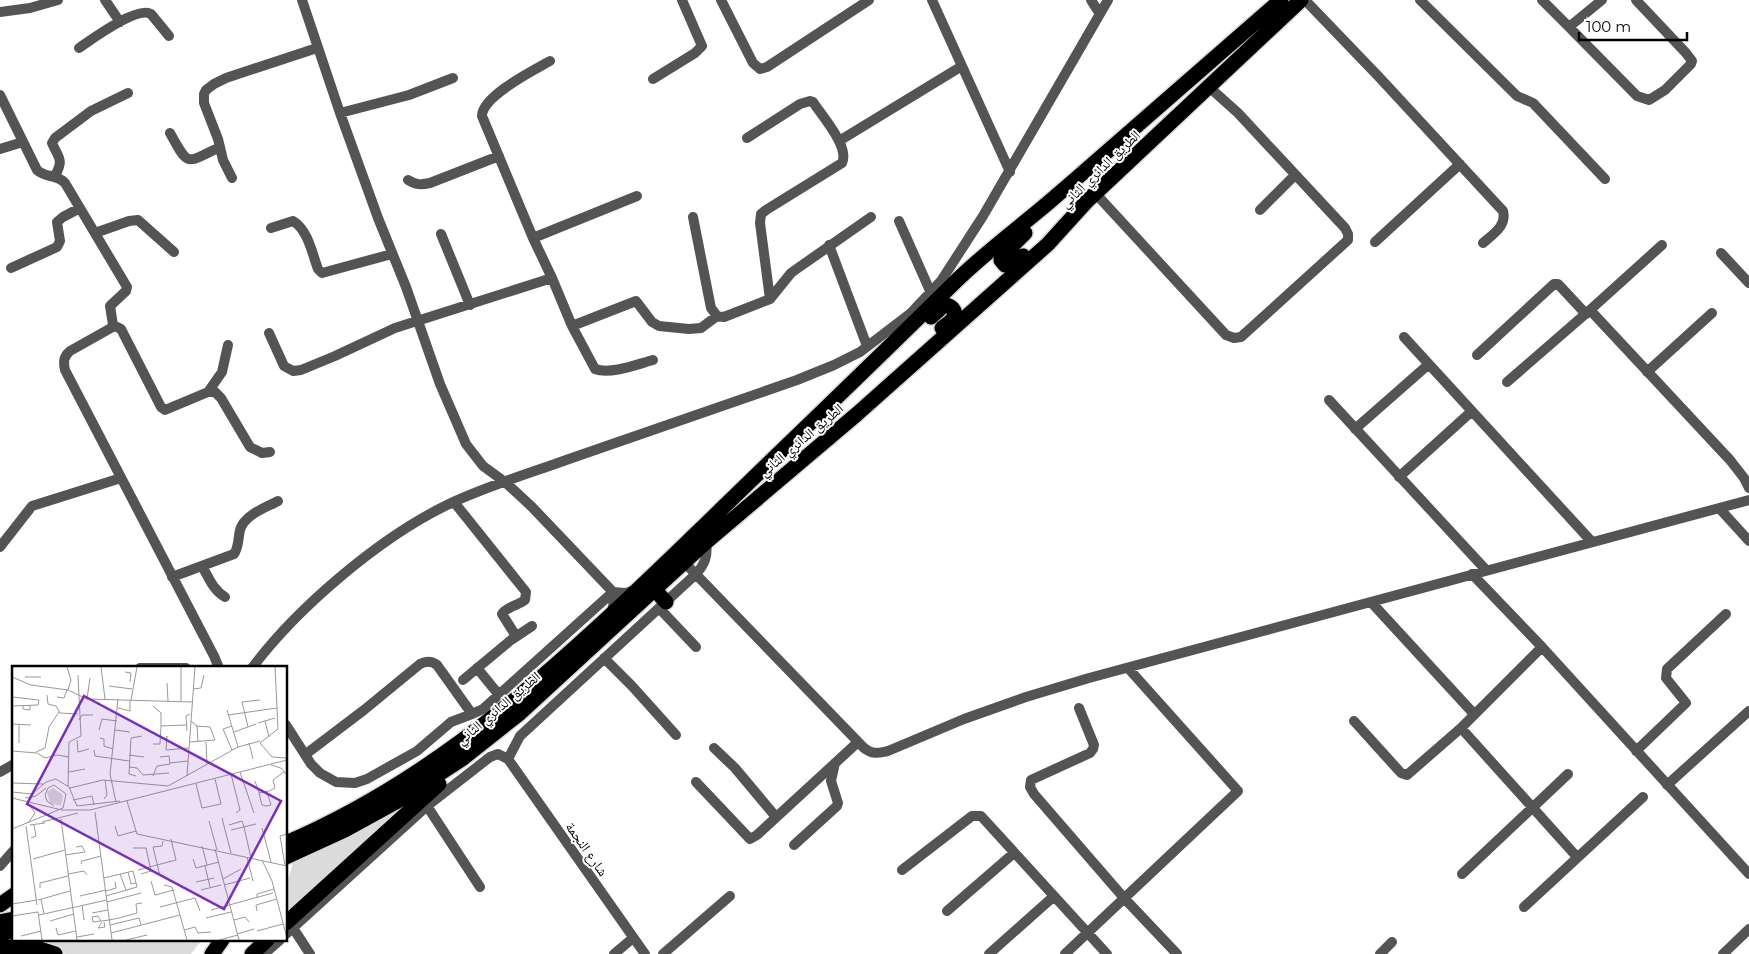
<svg xmlns="http://www.w3.org/2000/svg" width="1749" height="954" viewBox="0 0 1749 954" font-family="Montserrat,'Noto Naskh Arabic',sans-serif">
  <style>
    .green { fill: #dbdbdb }
    .lines { fill: none; stroke-linecap: round; stroke-linejoin: round }
    .highway-casing { stroke: #dbdbdb; stroke-width: 18 }
    .minor { stroke: #545454; stroke-width: 10 }
    .highway { stroke: #000; stroke-width: 15 }
    .labels { text-anchor: middle; dominant-baseline: central; stroke-width: 4; stroke-linejoin: round; paint-order: stroke }
    .street-label { font-size: 14px; fill: #000; stroke: #fff }
    .inset-road { fill: none; stroke: #999; stroke-width: 1 }
    .view { fill: #7b2cbf; fill-opacity: 0.15; stroke: #7b2cbf; stroke-width: 2.5 }
    .inset-edge { fill: none; stroke: #000; stroke-width: 2.5 }
  </style>
  <rect width="100%" height="100%" fill="#fff"/>
  <path class="green" d="M414 799 286 918V886L294 860Z
    M14 936V940H202L191 954H65L51 946 5 941Z"/>
  <g class="lines">
    <g class="highway-casing">
      <path id="highway" d="M1023 256 1010 265H1005L1001 260 1002 256 1025 233
        M931 317C935 314 940 308 944 306 950 304 956 310 954 316 953 320 946 325 942 328
        M654 589 666 602
        M286 843C452 772 575 650 703 527 786 446 870 366 953 284 982 255 1016 230 1048 203 1126 136 1203 68 1281 0
        M286 857 345 830 396 802 462 759 520 713 706 542 857 414 1048 244 1087 201 1301 0
        M0 905 14 895
        M0 922 14 919
        M286 923 439 784
        M0 934 14 930
        M0 947H33L55 954
        M212 954 222 940
        M252 954 267 940"/>
    </g>
    <path class="minor" d="M105 0 120 22
      M302 0 340 113 378 218 406 287 440 384 466 444 483 466 505 482 532 507 613 592 614 600 612 613
      M721 0 753 63 760 69 767 67 869 0
      M932 0 1010 172
      M1091 0 1100 14
      M1305 0 1379 77 1503 211C1507 226 1493 234 1483 243
      M1420 0 1517 96 1533 103 1605 179
      M1542 0 1569 27 1602 0
      M0 12 30 8 58 0
      M1569 27 1637 96 1649 100 1665 90 1691 64 1692 61 1686 53 1636 0
      M79 48C92 39 137 6 151 14L169 36
      M550 61C534 70 482 96 482 116L533 238 552 278 572 326 595 369C610 375 638 364 653 360
      M653 79 695 53 702 46 682 0
      M0 95 37 170C45 178 57 174 65 183L127 287 126 291 110 306 113 325 111 328 70 351C64 356 63 361 65 370L214 656 219 668
      M340 113 409 95 453 78
      M170 133C189 168 186 163 220 147
      M747 138 800 104 810 101 813 102C822 116 850 147 842 163L766 210 761 214 760 223 770 299
      M839 141 962 66
      M0 149 23 142
      M55 176C64 159 59 159 52 143L55 138 91 111 128 93
      M232 178 223 160 218 139 204 103V94L206 90 214 84 226 78 317 48
      M408 180C416 185 421 185 430 183L499 156
      M1096 194 1226 335 1234 338 1241 337 1348 240V234L1345 228 1238 113 1209 87
      M1260 210 1295 175
      M693 217 711 308 717 316 724 317 770 299 791 273 798 268 871 217
      M899 221 931 293
      M271 228 293 221C308 230 312 253 318 269L322 273 392 254
      M95 233 129 221 138 220 174 252
      M441 234 470 305
      M533 238 637 196
      M1375 242 1460 164
      M829 245 867 346
      M1721 253 1749 283
      M11 268 57 247 60 241 57 222 63 217 80 208
      M1590 310 1730 460 1744 478 1749 488
      M113 325 121 329 161 407 165 410 208 392 222 372 228 345
      M572 326 636 301 652 322 659 326 689 329 701 328 717 316
      M269 333 284 366 293 371 301 370 335 356 395 328 552 278
      M1404 337 1592 542
      M1477 355 1554 284H1558L1586 314
      M1647 372 1712 313
      M1507 382 1590 310 1662 245
      M208 392H215L221 398 250 447 262 453 270 452
      M1329 400 1486 570
      M1355 429 1429 364
      M1399 477 1472 411
      M454 502 526 592 525 600C519 605 506 607 502 614L516 636
      M1719 508 1749 541
      M0 547 32 506 121 478
      M684 562 864 748C873 755 878 753 888 751L964 719 1026 697 1089 678 1749 500
      M202 566C209 578 213 590 225 597
      M1472 574 1542 647 1749 874
      M172 577 234 554C239 547 238 538 240 530 244 515 265 508 278 501
      M1371 602 1474 714
      M659 608 696 647
      M604 658 632 686 676 735
      M140 668H186
      M252 668C297 608 378 539 445 506 483 487 528 474 569 459 645 432 721 406 797 380L834 365 860 352 911 313 941 281 983 216 1108 0
      M477 668 499 695
      M463 680 511 640 532 626
      M1079 708 1094 745 1093 749 1090 753 1031 780 1030 787 1034 794 1124 898 1177 954
      M1354 721 1401 773 1407 775 1461 728 1542 647
      M286 725 311 764 320 773 336 782 355 783 367 779 417 751 451 722 472 714 483 709 613 592 625 593 636 590
      M1461 728 1577 857
      M714 748 735 768 776 817
      M1636 751 1686 703 1666 678 1667 669 1726 614
      M306 754 364 710 420 664C426 661 432 661 437 665L472 714
      M508 759 520 736 696 574C705 564 708 556 706 542
      M0 772 14 764
      M696 782 750 839 757 835 858 742
      M1667 785 1749 711
      M427 806 480 887
      M794 845 837 806 838 803 831 781 835 763
      M0 866 14 850
      M902 870 972 816H981L1107 954
      M1462 874 1568 774
      M1524 907 1643 797
      M947 911 1014 853
      M293 928 310 954
      M286 934 427 806 490 757 498 754 508 759 645 954
      M264 954 280 940
      M614 954 633 938
      M663 954 730 896
      M989 954 1053 897
      M1065 954 1238 791 1128 668
      M1380 954 1392 942
      M1723 954 1749 929"/>
    <use href="#highway" class="highway"/>
  </g>
  <g class="labels">
    <g class="street-label">
      <text transform="translate(1100 169) rotate(-44)">الطريق الدائري الثاني</text>
      <text transform="translate(801 440) rotate(-40)">الطريق الدائري الثاني</text>
      <text transform="translate(498 708) rotate(-40)">الطريق الدائري الثاني</text>
      <text transform="translate(587 849) rotate(55)">شارع النجمة</text>
    </g>
  </g>
  <g transform="translate(12 666)">
    <rect width="275" height="275" fill="#fff"/>
    <path d="M41 122 51 129 49 140 38 137 35 126Z" fill="#dbdbdb"/>
    <path class="inset-road" d="M55 1 59 14 56 24 75 33 180 36M89 1 93 33M263 1 266 63 248 77 260 91 274 92M113 6 119 7 118 16M0 11 19 19 56 24M13 11H29M155 17 156 35M97 20 120 23M181 23 189 22 192 9M35 29 36 38 44 40 48 47 66 48M0 31 27 34 26 39 0 40M45 31 52 32 55 24M75 33 78 12M119 34 125 1M169 35V1M11 39V43L18 44V39M106 42 118 45V34M215 44 226 81M216 49 265 42M67 54 70 49H81M179 55 185 60 186 76M253 55 257 71M246 57 263 52M0 58 19 59M149 60 174 59M236 61 230 36 248 34M87 64 90 53 105 55M103 64 118 66M175 65 174 50 178 48M222 66 244 58M88 72 92 73V80L101 83M65 74 66 86 77 83M153 74 155 70 154 84 177 82M177 76 203 74 198 61 184 60M194 76 195 98M7 77V58M237 77 241 93M141 78H148L149 60V47L141 40M82 84 83 90 117 95M220 84 211 63 220 60M0 85 25 87 33 92 45 89 57 91M24 86 33 82 37 61 47 46M117 89 132 91M158 97 176 95M259 99 269 102 275 109M117 101 125 102 131 109 157 107M57 106 73 103M228 106 242 147M219 108 228 144 224 147M124 110 117 108 119 72 130 70M141 110 145 100 158 98 157 90 148 91M175 110 183 1M243 115 247 127 257 125 263 122 261 114 272 106M0 117 31 118M184 118 190 142 209 138 203 113M56 120 57 76 69 70 66 9M58 122 91 114 156 120 226 81 248 75M0 126 20 128 34 116 44 113 57 121 65 140 108 135M247 127 250 139 254 140 259 139 255 126M0 132 50 144H78L275 94M13 132 24 130 34 122M92 133 95 129 93 114M61 134 80 130 82 139M115 135 125 168 275 200M104 136 98 108 106 33M16 137 23 147 16 157M83 146 100 274M210 152 219 187M49 153 65 274M197 155 205 184M30 156 66 147M18 159 33 157M217 159 230 155 232 161M14 160 25 239M103 160 106 170 124 165M232 161 239 192M250 162 259 196M0 163 51 142 54 128 42 119 36 122 33 129 35 135 42 140M219 164 244 158M19 172 24 170 22 159M190 180 195 199M121 182H134L139 205 129 208M203 183 227 274M53 189 73 186 70 180 64 181M235 191 241 215M21 193 53 184M181 193 184 202 207 196M250 194 260 215 275 272M69 198 70 195 89 190M273 199 268 170 275 168M193 200 198 221M126 204 164 194 159 173M116 206 119 218 124 217M56 208 72 205 75 209M108 208 114 224M148 210 141 181 150 180 151 175M92 212 121 205 125 221 94 230M211 213 229 203M139 215 143 229 162 224M184 216 202 212M152 219 160 221 175 274M212 219 238 212M28 222V217L56 210M189 224 209 219M94 225 104 222 103 216M68 230 94 224M245 232V228L262 223M29 233 32 248M26 234 58 225M95 236 129 227M0 238 25 234M70 239 72 254M148 241 183 232 188 245M199 244 261 227M245 245 244 239 265 233M80 247 96 244M27 249 95 234M0 250 26 246 30 274M194 252 219 246M222 254 233 251 237 256M38 255 62 248M89 255 86 250 80 251 81 256 97 254 107 252 125 247 124 238 130 237M90 256 86 262 93 261 92 256M98 259 127 252 129 259M44 262 46 269 64 265M172 264 183 261 186 267 199 266M245 265 271 258M99 267 168 249M225 268 242 263M9 270 29 265M65 271 82 268M114 274 135 269M207 274 226 269"/>
    <path class="view" d="M72 30 269 135 212 243 15 138Z"/>
    <rect width="275" height="275" class="inset-edge"/>
  </g>
  <path d="M1579 32v8h108v-8" fill="none" stroke="#000000" stroke-width="2.5"/>
  <text x="1586" y="32" font-size="15" fill="#000000" stroke="#ffffff" stroke-width="4" paint-order="stroke">100 m</text>
</svg>
